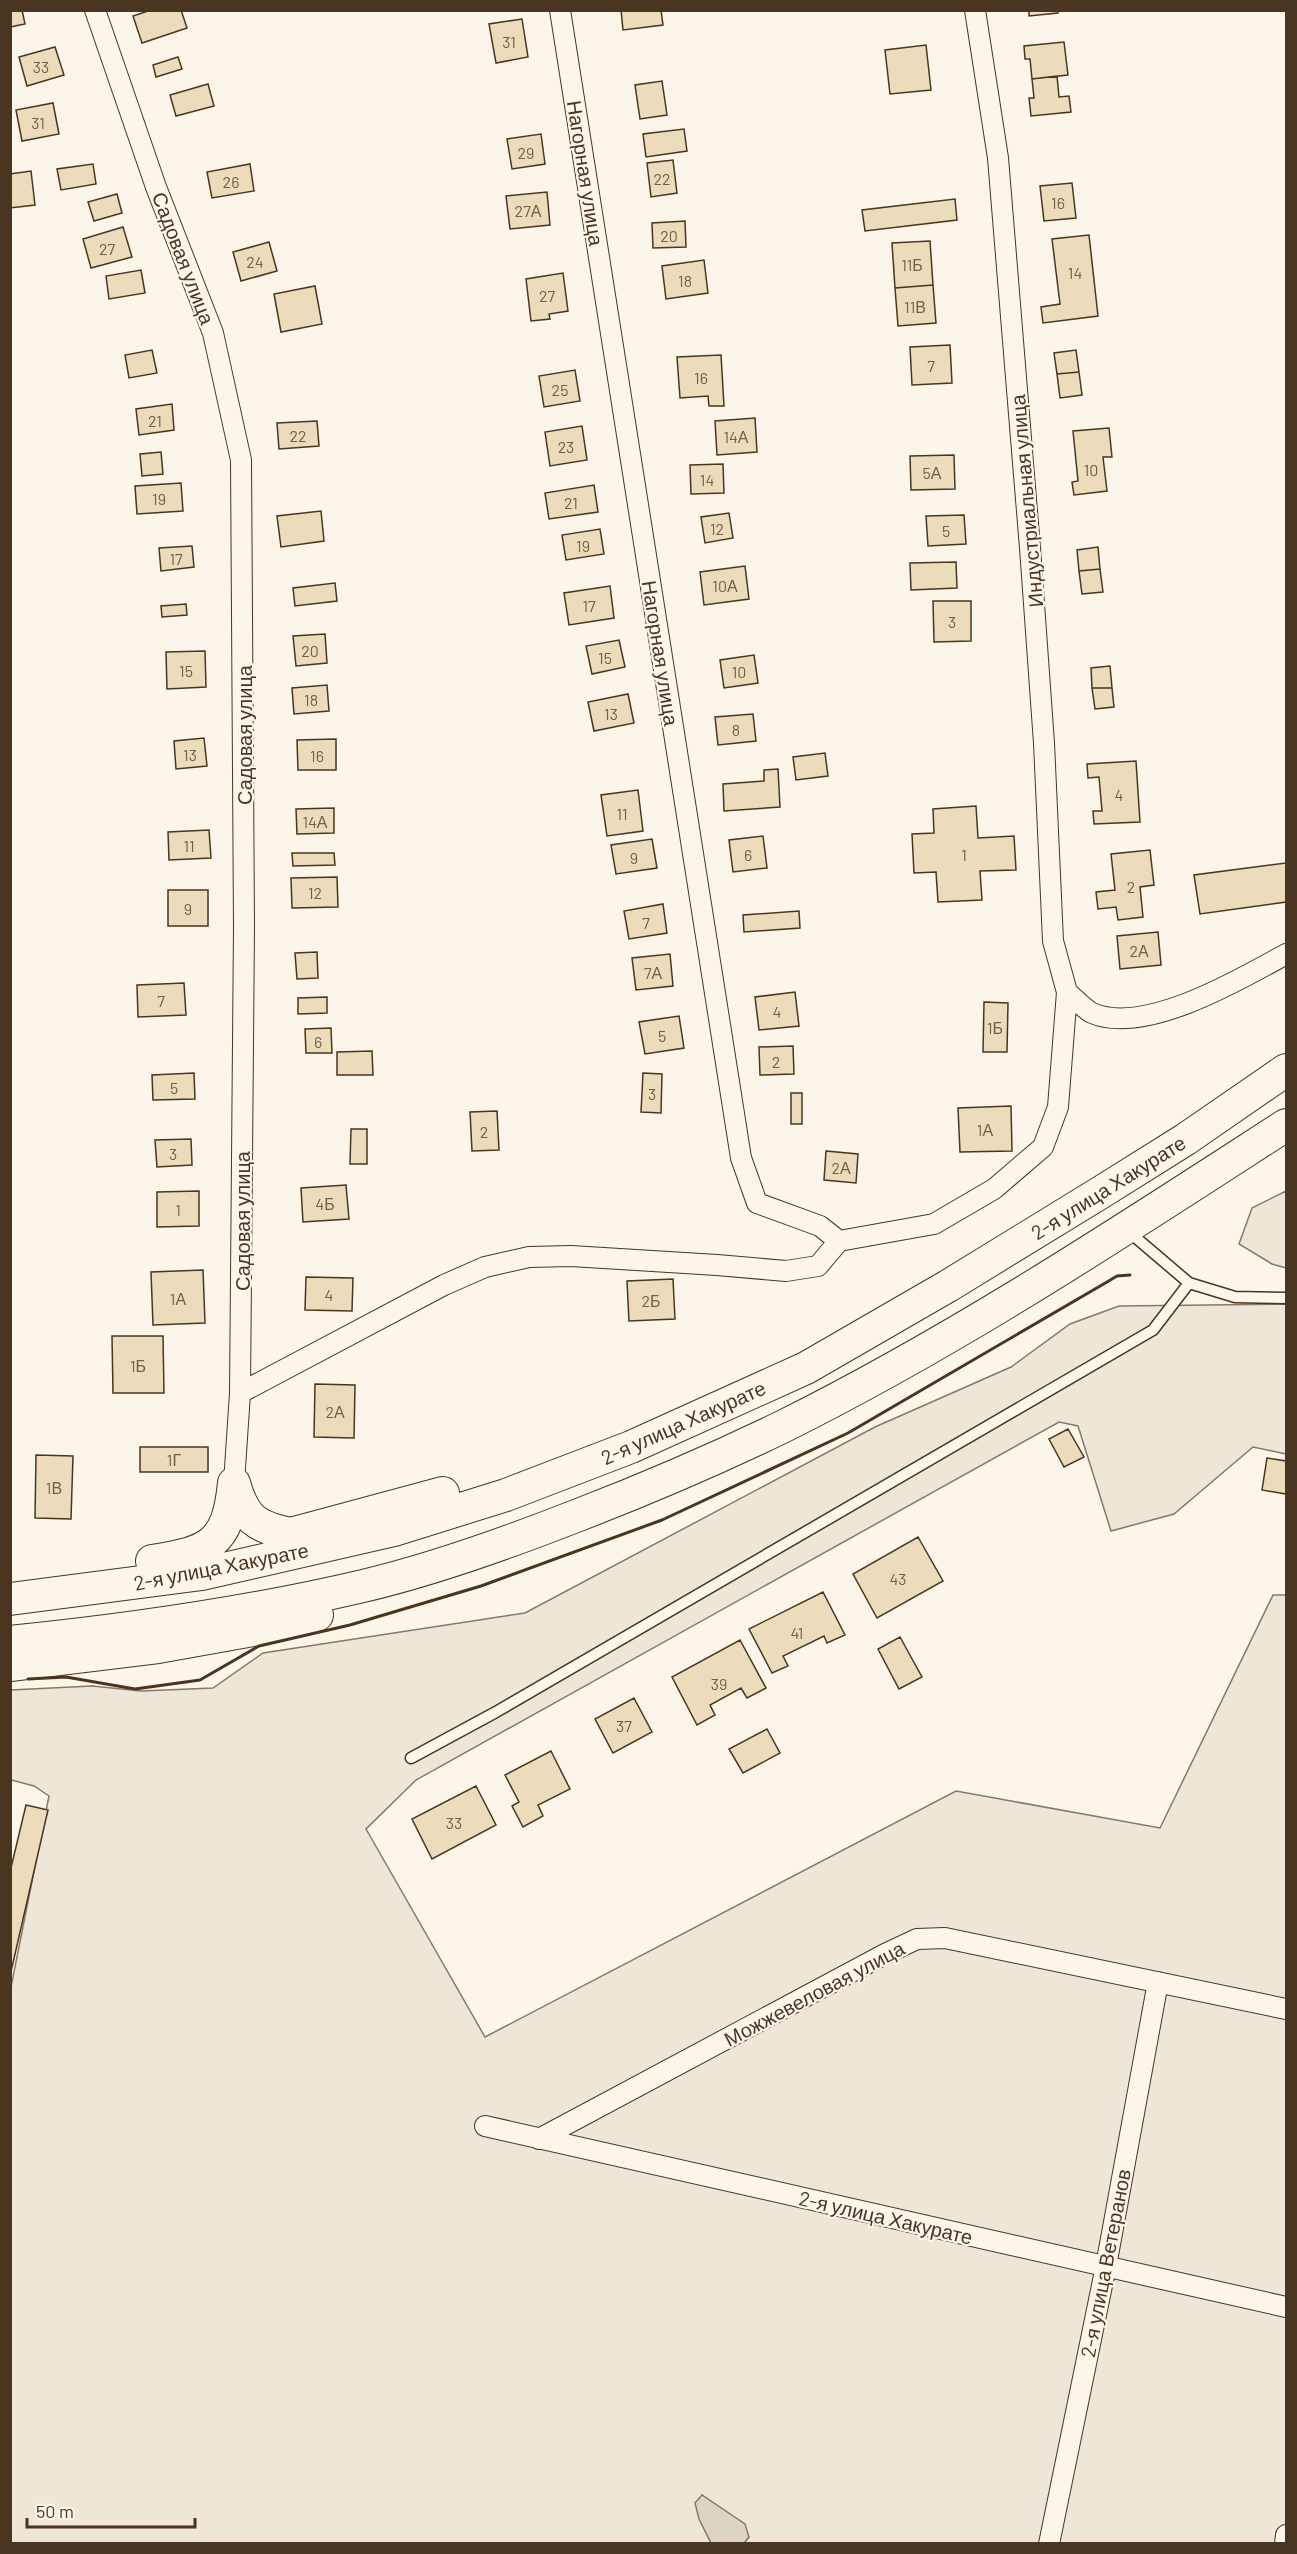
<svg xmlns="http://www.w3.org/2000/svg" width="1297" height="2554" viewBox="0 0 1297 2554" font-family="Barlow,sans-serif">
  <style>
    .green { fill: #ede6d9; stroke: #887966; stroke-width: 1.5 }
    .water { fill: #dcd4c6; stroke: #887966; stroke-width: 1.5 }
    .building { fill: #ecdcbc; stroke: #4a3520; stroke-width: 1.5 }
    .lines { fill: none; stroke-linecap: round; stroke-linejoin: round }
    .lane-casing { stroke: #4a3520; stroke-width: 13 }
    .street-casing { stroke: #4a3520; stroke-width: 22 }
    .primary-casing { stroke: #4a3520; stroke-width: 34 }
    .lane { stroke: #fbf6e9; stroke-width: 10 }
    .street { stroke: #fbf6e9; stroke-width: 20 }
    .primary { stroke: #fbf6e9; stroke-width: 32 }
    .wall { stroke: #4a3520; stroke-width: 3 }
    .labels { text-anchor: middle; dominant-baseline: central; stroke-width: 4.5; stroke-linejoin: round; paint-order: stroke }
    .number-label { font-size: 16px; fill: #725f47 }
    .street-label { font-size: 20px; fill: #4a3520; stroke: #fbf6e9 }
  </style>
  <rect width="100%" height="100%" fill="#fbf6e9"/>
  <path class="green" d="M1286 1191V1268L1272 1264 1239 1244 1252 1208Z
    M1286 1304V1454L1253 1447 1174 1514 1111 1531 1078 1426 1059 1422 416 1780 366 1829 485 2037 956 1791 1160 1828 1273 1595H1286V2543H744L749 2537 722 2509 702 2495 707 2533 711 2543H11L10 1992 49 1796 34 1786 11 1780V1690L92 1686 141 1691 213 1688 263 1653 525 1613 875 1427 1011 1367 1070 1324 1119 1306Z"/>
  <path class="water" d="M702 2495 745 2524 749 2537 744 2543H711L699 2519 695 2503Z"/>
  <path class="building" d="M10 10H22L25 24 10 27Z
    M151 10H181L187 28 142 43 133 16Z
    M621 10H661L663 25 623 30Z
    M1029 10H1058V13L1029 16Z
    M522 19 528 57 496 63 489 24Z
    M1064 42 1068 75 1032 79 1030 59H1025L1024 46Z
    M926 45 931 90 890 94 885 50Z
    M55 47 64 75 27 86 19 57Z
    M178 57 182 69 156 77 153 65Z
    M1057 76 1059 97 1069 96 1071 112 1031 116 1029 98H1034L1032 79Z
    M662 81 667 115 640 119 635 85Z
    M208 84 214 106 176 116 170 95Z
    M53 103 59 134 22 141 16 110Z
    M684 129 687 151 646 157 643 134Z
    M541 134 545 164 512 169 507 139Z
    M673 160 677 193 651 197 647 163Z
    M93 164 96 184 61 190 57 169Z
    M250 164 254 191 212 198 207 172Z
    M31 171 35 205 10 208V174Z
    M1072 183 1076 218 1044 221 1040 186Z
    M547 192 550 225 510 229 506 196Z
    M117 194 122 213 94 221 88 202Z
    M955 199 957 220 865 231 862 210Z
    M685 221 686 247 653 248 652 223Z
    M123 227 132 257 91 268 83 239Z
    M1089 235 1098 316 1043 323 1041 307 1060 304 1052 239Z
    M930 241 933 285 895 288 892 243Z
    M269 242 277 271 241 281 233 252Z
    M704 260 708 293 666 299 662 266Z
    M141 270 145 293 109 299 106 276Z
    M563 273 568 311 549 314 550 319 531 321 526 279Z
    M933 285 936 323 898 326 895 288Z
    M315 286 322 324 281 332 274 294Z
    M950 345 952 383 912 385 910 347Z
    M152 350 157 373 129 378 125 355Z
    M1076 350 1079 372 1057 374 1054 353Z
    M721 355 724 406H709L708 396 680 398 677 357Z
    M575 370 580 401 544 407 539 376Z
    M1079 372 1082 395 1060 398 1057 374Z
    M172 404 174 430 139 435 136 409Z
    M755 418 757 452 717 455 715 421Z
    M317 421 319 446 279 449 277 423Z
    M582 426 587 460 550 466 545 432Z
    M1109 428 1112 457H1103L1107 491 1074 495 1072 482 1078 481 1073 431Z
    M161 452 163 474 142 476 140 454Z
    M954 455 955 489 911 490 910 456Z
    M723 464 724 493 691 494 690 465Z
    M181 483 183 511 137 514 135 486Z
    M594 485 598 512 549 519 545 493Z
    M321 511 324 541 281 547 277 516Z
    M729 513 733 538 705 543 701 517Z
    M964 515 966 544 928 546 926 516Z
    M600 529 604 554 566 560 562 535Z
    M192 546 194 567 161 571 159 548Z
    M1098 547 1100 569 1079 571 1077 550Z
    M956 562 957 588 911 590 910 563Z
    M745 566 749 599 704 605 700 572Z
    M1100 569 1103 592 1082 594 1079 571Z
    M335 583 337 601 295 606 293 588Z
    M610 586 614 618 569 625 564 593Z
    M933 601H971V641L934 642Z
    M186 604 187 615 162 617 161 606Z
    M325 634 327 663 296 666 293 636Z
    M619 640 625 667 592 674 586 646Z
    M205 651 206 687 167 689 166 652Z
    M754 655 758 683 724 688 720 660Z
    M1110 666 1112 688H1092L1091 668Z
    M327 685 329 711 294 714 292 688Z
    M1092 688H1112L1114 707 1095 709Z
    M628 694 634 723 594 731 588 702Z
    M753 714 756 741 718 745 715 717Z
    M204 738 207 766 176 769 174 741Z
    M336 739V770H298L297 740Z
    M825 753 828 776 796 780 793 757Z
    M1136 761 1140 822 1094 824 1093 811H1102L1099 777 1088 778 1087 764Z
    M778 769 780 807 724 811 723 784 764 781V770Z
    M638 790 643 831 607 836 601 795Z
    M976 806 978 838 1014 836 1016 870 980 871 982 900 938 902 936 872 914 873 912 834 934 833 933 809Z
    M334 808V833L297 834 296 809Z
    M209 830 211 858 169 860 168 832Z
    M763 836 767 868 733 872 729 840Z
    M652 839 657 868 616 874 611 845Z
    M1150 850 1154 885 1140 887 1143 917 1118 920 1116 907 1098 909 1096 892 1115 890 1111 854Z
    M292 853H334L335 865 293 866Z
    M1286 863V902L1200 914 1194 875Z
    M337 877 338 907 292 908 291 878Z
    M168 890H208V926H168Z
    M663 904 667 933 629 939 624 911Z
    M799 911 800 928 744 932 743 915Z
    M1158 932 1161 965 1120 969 1117 936Z
    M317 952 318 978 297 979 295 953Z
    M670 954 673 986 636 990 632 958Z
    M184 983 186 1015 138 1017 137 985Z
    M795 992 799 1026 759 1030 755 997Z
    M327 997V1013L298 1014V998Z
    M984 1002 1008 1003 1007 1052H983Z
    M679 1016 684 1048 645 1054 639 1022Z
    M331 1028 332 1053H306L305 1029Z
    M793 1046 794 1074 760 1075 759 1047Z
    M372 1051 373 1075H337V1052Z
    M194 1073 195 1099 153 1100 152 1075Z
    M643 1073 662 1074 661 1113 641 1112Z
    M791 1093H802V1124H791Z
    M1011 1106 1012 1151 960 1152 958 1108Z
    M497 1111 499 1150 472 1151 470 1112Z
    M351 1129H367V1164H350Z
    M191 1139 192 1165 157 1167 155 1140Z
    M826 1151 858 1154 856 1183 824 1180Z
    M346 1185 349 1219 303 1222 301 1188Z
    M199 1191V1226L157 1227V1192Z
    M203 1270 205 1323 153 1325 151 1272Z
    M306 1277 353 1278 352 1311 305 1310Z
    M673 1279 675 1319 629 1321 627 1281Z
    M112 1336H163L164 1393H113Z
    M315 1384 355 1385 354 1438 314 1437Z
    M1068 1429 1084 1457 1064 1467 1049 1439Z
    M140 1447H208V1472H140Z
    M36 1455 73 1456 71 1519 35 1518Z
    M1267 1458 1286 1461V1494L1262 1490Z
    M918 1537 943 1581 877 1618 853 1574Z
    M823 1592 845 1635 827 1643 824 1636 783 1656 788 1666 772 1673 749 1629Z
    M900 1637 922 1677 899 1689 878 1649Z
    M740 1640 766 1688 747 1698 741 1688 710 1705 715 1715 697 1725 672 1677Z
    M634 1698 652 1732 613 1753 595 1719Z
    M767 1729 780 1753 743 1773 729 1749Z
    M551 1751 570 1789 538 1805 543 1816 523 1827 512 1806 519 1802 505 1775Z
    M476 1786 496 1825 432 1859 412 1819Z
    M26 1805 48 1810 10 1976V1872Z"/>
  <g class="lines">
    <g class="lane-casing">
      <path id="lane" d="M1189 1283 1235 1297 1286 1298
        M411 1758 496 1712 1153 1330 1189 1283 1128 1231"/>
    </g>
    <g class="street-casing">
      <path id="street" d="M95 10 156 187 213 333 241 460 244 926 240 1393 234 1483
        M560 10 741 1158 757 1203 820 1226 839 1241
        M975 10 998 158 1030 548 1044 743 1053 941 1067 992
        M240 1393 444 1285 485 1267 529 1257 571 1256 717 1265 786 1271 818 1266 839 1241 934 1224 994 1189 1043 1147 1058 1107 1067 992C1075 999 1084 1009 1092 1013 1144 1036 1241 979 1286 954
        M485 2126 1286 2307
        M539 2139 885 1954 917 1939 945 1938 1286 2009
        M1049 2544 1106 2266 1158 1982
        M1285 2544 1286 2535"/>
    </g>
    <g class="primary-casing">
      <path id="primary" d="M152 1561C209 1552 228 1545 234 1483 244 1519 256 1527 291 1534L443 1493
        M10 1599 202 1574 394 1530 506 1495 631 1447 806 1368 948 1286 1103 1191 1186 1139 1286 1070
        M10 1642C128 1630 248 1613 363 1586 435 1569 507 1543 576 1516 646 1489 714 1460 782 1427 957 1340 1122 1231 1286 1125
        M10 1665 158 1647 270 1627 317 1615"/>
    </g>
    <use href="#lane" class="lane"/>
    <use href="#street" class="street"/>
    <use href="#primary" class="primary"/>
    <path class="wall" d="M28 1679 66 1677 135 1689 200 1680 259 1646 350 1625 481 1586 662 1520 848 1433 1107 1282 1117 1276 1130 1275"/>
  </g>
  <g class="labels">
    <g class="number-label">
      <text x="509" y="41">31</text>
      <text x="41" y="66">33</text>
      <text x="38" y="122">31</text>
      <text x="526" y="152">29</text>
      <text x="662" y="178">22</text>
      <text x="231" y="181">26</text>
      <text x="1058" y="202">16</text>
      <text x="528" y="210">27А</text>
      <text x="669" y="235">20</text>
      <text x="107" y="248">27</text>
      <text x="255" y="261">24</text>
      <text x="912" y="264">11Б</text>
      <text x="1075" y="272">14</text>
      <text x="685" y="280">18</text>
      <text x="547" y="295">27</text>
      <text x="915" y="306">11В</text>
      <text x="931" y="365">7</text>
      <text x="701" y="377">16</text>
      <text x="560" y="389">25</text>
      <text x="155" y="420">21</text>
      <text x="298" y="435">22</text>
      <text x="736" y="436">14А</text>
      <text x="566" y="446">23</text>
      <text x="1091" y="469">10</text>
      <text x="932" y="472">5А</text>
      <text x="707" y="479">14</text>
      <text x="159" y="498">19</text>
      <text x="571" y="502">21</text>
      <text x="717" y="528">12</text>
      <text x="946" y="530">5</text>
      <text x="583" y="545">19</text>
      <text x="176" y="558">17</text>
      <text x="725" y="585">10А</text>
      <text x="589" y="605">17</text>
      <text x="952" y="621">3</text>
      <text x="310" y="650">20</text>
      <text x="605" y="657">15</text>
      <text x="186" y="670">15</text>
      <text x="739" y="671">10</text>
      <text x="311" y="699">18</text>
      <text x="611" y="713">13</text>
      <text x="736" y="729">8</text>
      <text x="190" y="754">13</text>
      <text x="317" y="755">16</text>
      <text x="1119" y="794">4</text>
      <text x="622" y="813">11</text>
      <text x="315" y="821">14А</text>
      <text x="189" y="845">11</text>
      <text x="748" y="854">6</text>
      <text x="964" y="854">1</text>
      <text x="634" y="857">9</text>
      <text x="1131" y="886">2</text>
      <text x="315" y="892">12</text>
      <text x="188" y="908">9</text>
      <text x="646" y="922">7</text>
      <text x="1139" y="950">2А</text>
      <text x="653" y="972">7А</text>
      <text x="161" y="1000">7</text>
      <text x="777" y="1011">4</text>
      <text x="995" y="1027">1Б</text>
      <text x="662" y="1035">5</text>
      <text x="318" y="1041">6</text>
      <text x="776" y="1061">2</text>
      <text x="174" y="1087">5</text>
      <text x="652" y="1093">3</text>
      <text x="985" y="1129">1А</text>
      <text x="484" y="1131">2</text>
      <text x="173" y="1153">3</text>
      <text x="841" y="1167">2А</text>
      <text x="325" y="1203">4Б</text>
      <text x="178" y="1209">1</text>
      <text x="329" y="1294">4</text>
      <text x="178" y="1298">1А</text>
      <text x="651" y="1300">2Б</text>
      <text x="138" y="1365">1Б</text>
      <text x="335" y="1411">2А</text>
      <text x="174" y="1459">1Г</text>
      <text x="54" y="1487">1В</text>
      <text x="898" y="1578">43</text>
      <text x="797" y="1632">41</text>
      <text x="719" y="1683">39</text>
      <text x="624" y="1725">37</text>
      <text x="454" y="1822">33</text>
    </g>
    <g class="street-label">
      <text transform="translate(586 173) rotate(81)">Нагорная улица</text>
      <text transform="translate(184 258) rotate(69)">Садовая улица</text>
      <text transform="translate(1026 501) rotate(-95)">Индустриальная улица</text>
      <text transform="translate(661 653) rotate(81)">Нагорная улица</text>
      <text transform="translate(244 735) rotate(-90)">Садовая улица</text>
      <text transform="translate(1108 1187) rotate(-32)">2-я улица Хакурате</text>
      <text transform="translate(242 1221) rotate(-90)">Садовая улица</text>
      <text transform="translate(683 1422) rotate(-24)">2-я улица Хакурате</text>
      <text transform="translate(221 1566) rotate(-11)">2-я улица Хакурате</text>
      <text transform="translate(814 1993) rotate(-28)">Можжевеловая улица</text>
      <text transform="translate(886 2217) rotate(13)">2-я улица Хакурате</text>
      <text transform="translate(1105 2263) rotate(-79)">2-я улица Ветеранов</text>
    </g>
  </g>
  <rect width="1297" height="2554" fill="none" stroke="#4a3520" stroke-width="24"/>
  <path d="M27 2518v9h168v-9" fill="none" stroke="#4a3520" stroke-width="3"/>
  <text x="36" y="2518" font-size="18" fill="#4a3520" stroke="#fbf6e9" stroke-width="4.5" paint-order="stroke">50 m</text>
</svg>
